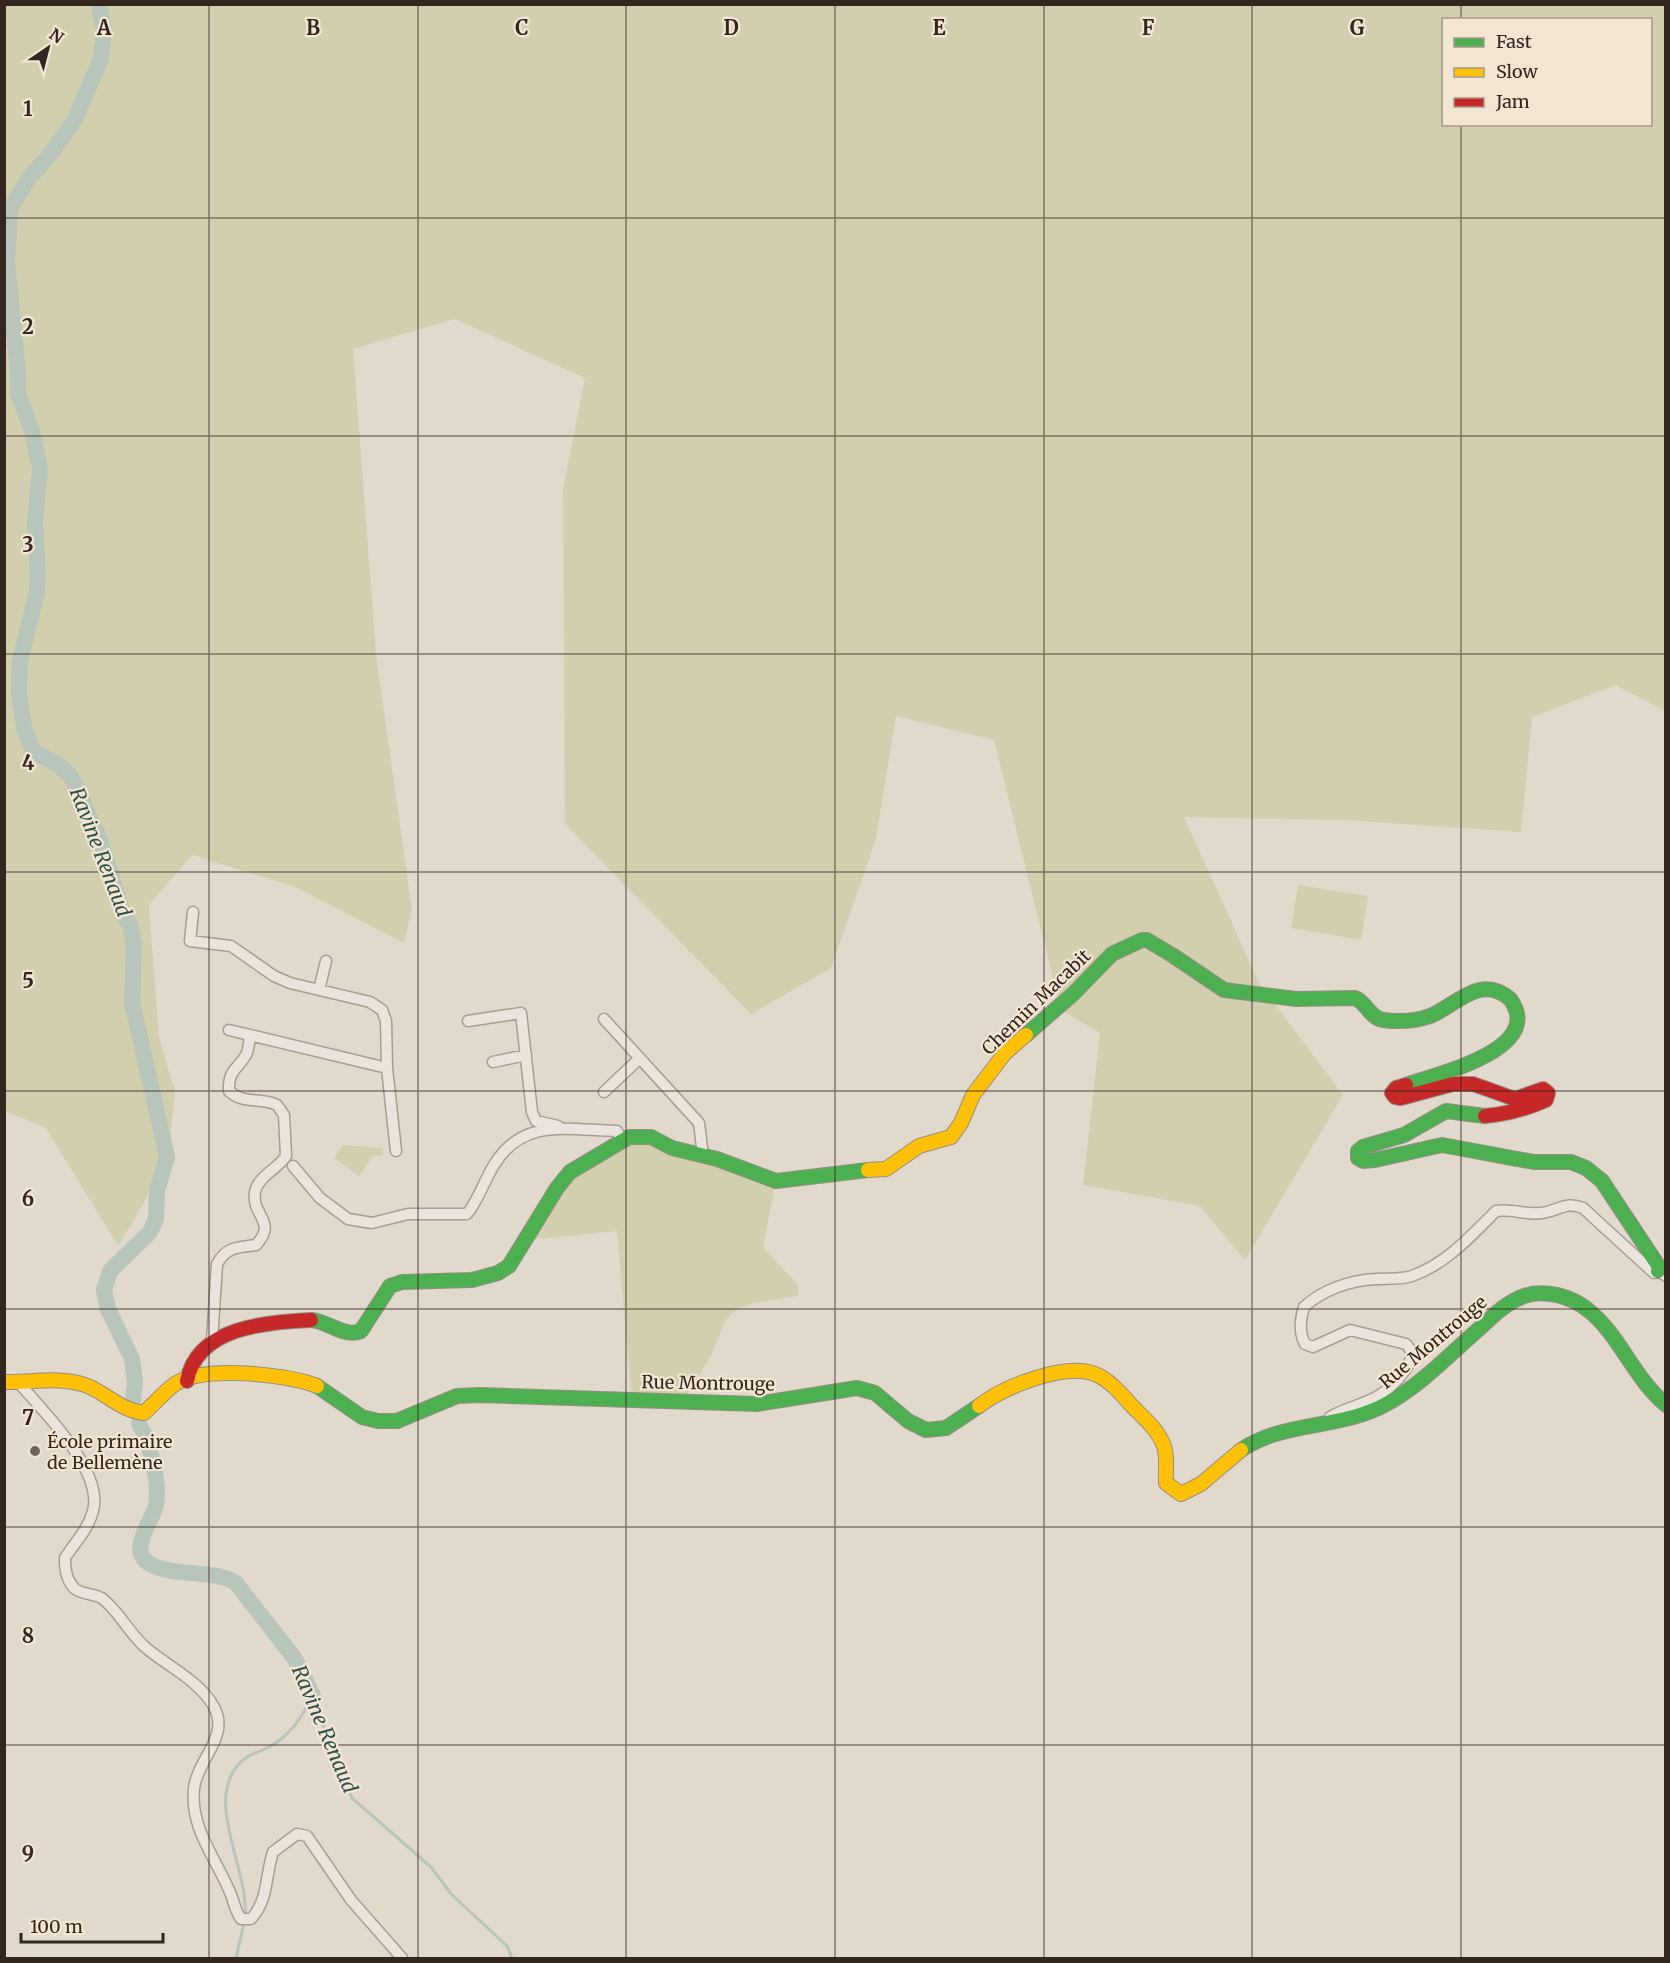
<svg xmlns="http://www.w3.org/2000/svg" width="1670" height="1963" viewBox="0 0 1670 1963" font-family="Merriweather,serif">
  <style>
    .green { fill: #d2cfaf; fill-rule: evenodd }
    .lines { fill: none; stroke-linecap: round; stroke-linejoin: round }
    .stream { stroke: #b7c5ba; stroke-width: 3 }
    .river { stroke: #b7c5ba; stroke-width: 16 }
    .street-casing { stroke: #a69e95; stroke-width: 13 }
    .fast-casing { stroke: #968e85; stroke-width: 16 }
    .slow-casing { stroke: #968e85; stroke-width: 16 }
    .jam-casing { stroke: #968e85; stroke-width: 16 }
    .street { stroke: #eae4dd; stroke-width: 10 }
    .fast { stroke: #4caf50; stroke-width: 14 }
    .slow { stroke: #ffc107; stroke-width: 14 }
    .jam { stroke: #c62828; stroke-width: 14 }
    .grid { fill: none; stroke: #33261e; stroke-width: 1.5; stroke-opacity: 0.55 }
    .poi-dot { fill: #70655b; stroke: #f2e5d2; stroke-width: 2 }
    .labels { text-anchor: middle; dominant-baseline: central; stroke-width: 4.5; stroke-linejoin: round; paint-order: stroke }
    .street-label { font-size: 18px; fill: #33261e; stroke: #f2e5d2 }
    .poi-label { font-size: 18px; fill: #33261e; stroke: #f2e5d2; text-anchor: start }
    .water-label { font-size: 20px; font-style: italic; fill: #2f524c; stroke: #f2e5d2 }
    .grid-label { font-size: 20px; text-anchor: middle; font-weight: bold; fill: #33261e; stroke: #f2e5d2; stroke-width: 4.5; stroke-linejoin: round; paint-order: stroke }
  </style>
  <rect width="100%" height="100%" fill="#e1d9cc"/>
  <path class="green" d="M4 5H1665V711L1616 685 1532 717 1521 832 1345 820 1184 817 1259 983 1343 1095 1245 1260 1200 1206 1083 1185 1100 1033 1061 1010 994 740 896 716 876 839 831 968 751 1014 565 824 563 489 585 378 455 319 353 349 376 654 412 910 404 943 293 886 192 855 149 905 159 1037 175 1092 170 1139 144 1203 118 1246 46 1128 5 1111ZM1444 20H1650V124H1444Z
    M1298 885 1368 896 1361 940 1291 928Z
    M629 1137 775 1185 763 1247 798 1285V1296L754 1303 739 1308 726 1319 711 1356 683 1401 632 1400 617 1231 528 1240 557 1188Z
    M343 1145 383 1148V1155L373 1156 359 1176 334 1158Z"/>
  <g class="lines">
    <path class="stream" d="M313 1696 338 1769 352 1798 431 1867 451 1894 507 1946 512 1958
      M245 1916C249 1870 205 1803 238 1765 247 1754 257 1753 269 1747 291 1735 301 1718 313 1696
      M236 1958 244 1923"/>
    <path class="river" d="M99 4 104 31 101 59 75 119 50 155 30 177 10 208 7 262 18 372V393L32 431 40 468 35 524 38 574 37 592 20 661 19 693 24 728 33 751 60 766 72 778 101 842 123 914 130 925 134 945 132 1002 167 1157 157 1191 156 1219 150 1232 110 1271 104 1290 108 1309 132 1359 135 1383 133 1401
      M139 1424C150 1443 160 1482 156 1505 152 1523 124 1554 154 1566 179 1577 212 1569 236 1583L295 1659 313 1696"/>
    <g class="street-casing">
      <path id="street" d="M193 912 190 941 231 946 274 976 290 983 370 1002 382 1010 386 1021 387 1068 396 1151
        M319 990 326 961
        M604 1019 699 1123 703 1156
        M468 1021 521 1013 532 1112 536 1121 558 1126
        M229 1030 387 1068
        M493 1062 526 1055
        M604 1092 640 1058
        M293 1166 320 1198 348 1219 372 1223 408 1214H467C479 1199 484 1181 494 1165 523 1117 568 1130 617 1131L623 1142
        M212 1341 217 1264C226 1247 238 1247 256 1245 278 1221 251 1216 255 1192 258 1176 278 1169 286 1156L284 1115 277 1105C260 1097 244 1105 229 1091 228 1070 237 1070 246 1055 249 1050 249 1041 250 1035
        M19 1383C43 1411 104 1471 93 1511 88 1530 75 1542 65 1558 65 1569 66 1579 74 1588 81 1595 95 1593 103 1599 120 1613 129 1633 145 1647 167 1666 200 1681 214 1707 230 1736 198 1759 194 1788 190 1828 214 1855 229 1890 234 1900 234 1909 241 1919H251C269 1899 265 1876 273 1852L297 1834 307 1836 351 1900 402 1958
        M1331 1423 1330 1417C1345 1408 1363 1405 1378 1396 1392 1388 1412 1367 1412 1352L1406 1344 1350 1330 1313 1347 1305 1344C1299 1333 1300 1320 1304 1307 1322 1290 1351 1280 1376 1279 1387 1278 1401 1280 1412 1276 1446 1264 1471 1236 1496 1211 1513 1208 1530 1217 1547 1212 1562 1208 1568 1202 1583 1208L1654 1273 1658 1271 1666 1276"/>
    </g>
    <g class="fast-casing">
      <path id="fast" d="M1026 1035 1073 994 1112 954 1142 940H1147L1172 955 1224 990 1296 999 1355 998C1367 1003 1369 1017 1383 1020 1398 1022 1416 1021 1430 1016 1456 1006 1480 973 1510 999 1547 1049 1437 1074 1406 1085
        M1485 1116 1446 1111 1404 1135 1363 1147 1358 1151V1158L1363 1161 1375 1160 1442 1145 1534 1162H1571L1586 1168 1602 1181 1659 1267 1658 1271
        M311 1320C328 1321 344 1338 361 1331L390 1286 402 1282 472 1280 498 1273 509 1266 557 1188 570 1172 629 1137H651L672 1148 717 1159 776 1181 868 1170
        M317 1386 362 1417 378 1421H397L457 1396 480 1395 757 1404 857 1388 875 1393 908 1421 926 1430 946 1428 979 1406
        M1241 1450C1285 1420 1341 1430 1388 1403 1422 1384 1450 1354 1480 1328 1493 1316 1507 1302 1524 1296 1545 1289 1571 1296 1588 1310 1619 1334 1633 1377 1666 1405"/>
    </g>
    <g class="slow-casing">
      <path id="slow" d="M868 1170 886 1169 919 1146 951 1137 961 1123 973 1095 1005 1053 1026 1035
        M4 1382C30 1383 59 1376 85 1385 107 1393 119 1410 144 1413 154 1404 164 1392 175 1384 203 1365 286 1374 317 1386
        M979 1406C1003 1387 1065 1362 1095 1374 1110 1380 1122 1395 1133 1407 1145 1419 1158 1430 1164 1446 1168 1458 1165 1471 1166 1483L1181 1494 1201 1484 1241 1450"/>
    </g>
    <g class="jam-casing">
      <path id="jam" d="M1406 1085 1396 1088 1392 1093 1395 1097 1401 1098 1453 1084H1473L1515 1099 1543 1089 1548 1093 1546 1100C1526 1109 1507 1114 1485 1116
        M187 1381C197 1327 266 1322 311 1320"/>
    </g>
    <use href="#street" class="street"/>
    <use href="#fast" class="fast"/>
    <use href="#slow" class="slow"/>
    <use href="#jam" class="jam"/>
  </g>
  <path class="grid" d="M209 4V1958M418 4V1958M626 4V1958M835 4V1958M1044 4V1958M1252 4V1958M1461 4V20M1461 124V1958M4 218H1666M4 436H1666M4 654H1666M4 872H1666M4 1091H1666M4 1309H1666M4 1527H1666M4 1745H1666"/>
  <circle class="poi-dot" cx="35" cy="1451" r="6"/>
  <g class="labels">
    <g class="street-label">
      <text transform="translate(1036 1002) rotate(-44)">Chemin Macabit</text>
      <text transform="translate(1433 1342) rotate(-40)">Rue Montrouge</text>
      <text transform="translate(708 1383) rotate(1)">Rue Montrouge</text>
    </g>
    <g class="poi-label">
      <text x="47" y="1441">École primaire<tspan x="47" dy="21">de Bellemène</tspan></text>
    </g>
    <g class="water-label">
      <text transform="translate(101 852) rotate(69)">Ravine Renaud</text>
      <text transform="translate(325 1729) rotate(67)">Ravine Renaud</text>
    </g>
  </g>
  <g class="grid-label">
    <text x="104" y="35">A</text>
    <text x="313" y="35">B</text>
    <text x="522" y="35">C</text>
    <text x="731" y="35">D</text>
    <text x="939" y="35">E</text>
    <text x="1148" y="35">F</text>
    <text x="1357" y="35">G</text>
    <text x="28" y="116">1</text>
    <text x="28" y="334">2</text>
    <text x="28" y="552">3</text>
    <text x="28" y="770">4</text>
    <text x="28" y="988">5</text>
    <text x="28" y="1206">6</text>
    <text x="28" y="1425">7</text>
    <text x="28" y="1643">8</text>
    <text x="28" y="1861">9</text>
  </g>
  <rect width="1670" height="1963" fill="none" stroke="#33261e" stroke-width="12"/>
  <rect x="1442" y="18" width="210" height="108" fill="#f2e5d2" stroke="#a6998a" stroke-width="1.5"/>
  <rect x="1454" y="38" width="30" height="9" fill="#4caf50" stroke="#a6998a" stroke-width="1.5"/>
  <text x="1496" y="48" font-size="18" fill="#33261e">Fast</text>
  <rect x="1454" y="68" width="30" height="9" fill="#ffc107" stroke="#a6998a" stroke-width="1.5"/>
  <text x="1496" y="78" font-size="18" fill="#33261e">Slow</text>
  <rect x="1454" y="98" width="30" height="9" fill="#c62828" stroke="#a6998a" stroke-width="1.5"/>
  <text x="1496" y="108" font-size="18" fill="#33261e">Jam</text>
  <g transform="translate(48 48) rotate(35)" stroke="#f2e5d2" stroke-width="4.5" paint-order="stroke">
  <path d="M0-4.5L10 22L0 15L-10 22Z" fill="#33261e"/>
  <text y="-9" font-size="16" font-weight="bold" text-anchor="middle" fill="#33261e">N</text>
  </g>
  <path d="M21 1933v9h142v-9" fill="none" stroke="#33261e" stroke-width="3"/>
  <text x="30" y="1933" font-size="18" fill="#33261e" stroke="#f2e5d2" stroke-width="4.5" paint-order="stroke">100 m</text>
</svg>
